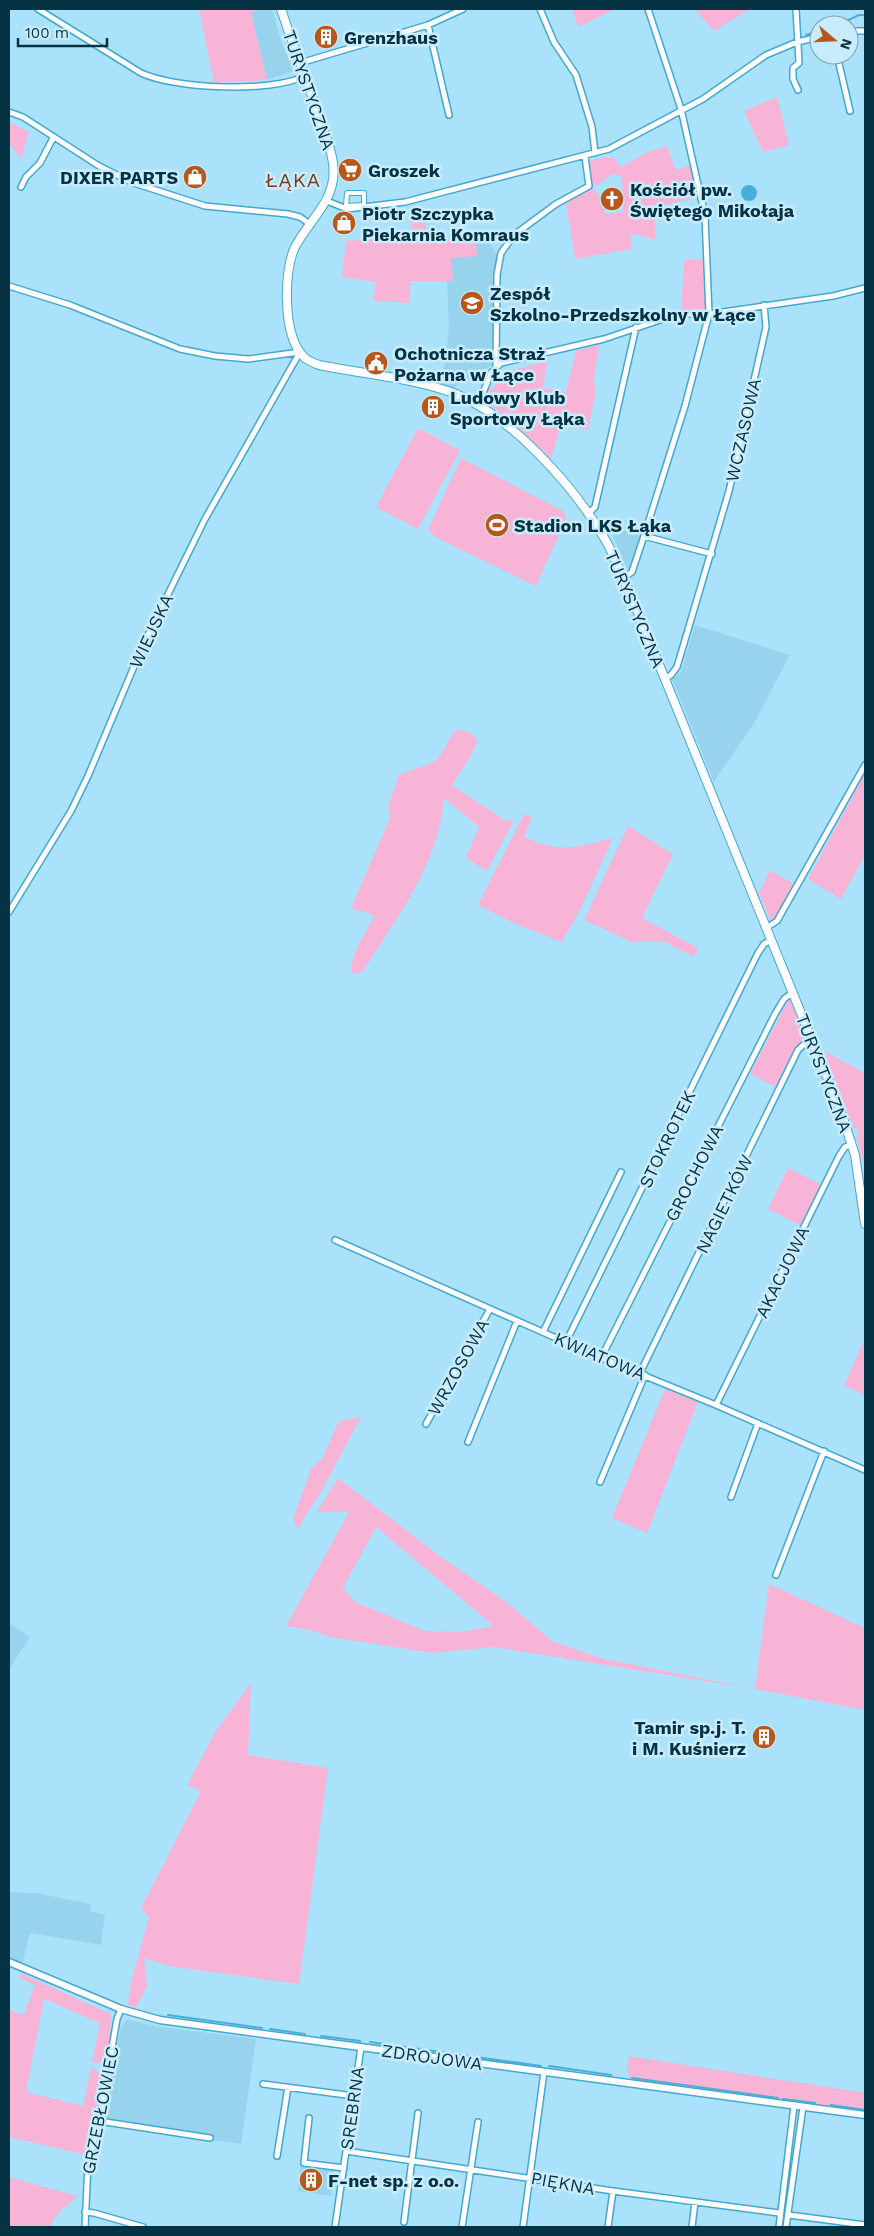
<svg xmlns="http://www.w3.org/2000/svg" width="874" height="2236" viewBox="0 0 874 2236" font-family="'Work Sans',sans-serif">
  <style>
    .built { fill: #98d3ee }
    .green { fill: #f7b4d6; fill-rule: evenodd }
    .water { fill: #48afd8 }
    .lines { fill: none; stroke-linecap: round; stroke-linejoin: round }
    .stream { stroke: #48afd8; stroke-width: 2 }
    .pedestrian-casing { stroke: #43a8d0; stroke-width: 6 }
    .minor-casing { stroke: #43a8d0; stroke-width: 8 }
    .tertiary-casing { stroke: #43a8d0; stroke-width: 9 }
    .secondary-casing { stroke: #43a8d0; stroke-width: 10 }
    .pedestrian { stroke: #fff; stroke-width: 4 }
    .minor { stroke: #fff; stroke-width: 5 }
    .tertiary { stroke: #fff; stroke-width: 6 }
    .secondary { stroke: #fff; stroke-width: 8 }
    .labels { text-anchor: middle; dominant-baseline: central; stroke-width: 5; stroke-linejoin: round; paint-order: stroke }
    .poi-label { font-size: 18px; font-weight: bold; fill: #053343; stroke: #c9ecfd; text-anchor: start }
    .street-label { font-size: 18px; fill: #053343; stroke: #c9ecfd }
    .quarter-label { font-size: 20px; letter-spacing: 1px; fill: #7a3b16; stroke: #c9ecfd }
  </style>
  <rect width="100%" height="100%" fill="#abe2fb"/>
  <path class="built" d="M263 9H272L281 41 294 71 267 80 251 12Z
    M485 235 497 255 492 365 456 386 455 390 440 384 446 358 449 326 447 281H452L450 240Z
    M615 527 641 535 629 573 613 536Z
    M695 625 790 655 754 723 714 782 672 679 681 673Z
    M9 1623 30 1637 9 1669Z
    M9 1892 36 1893 91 1904 90 1911 105 1915 101 1945 30 1933 22 1964 9 1958Z
    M127 2019 155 2026 256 2039 241 2144 101 2124 121 2027Z
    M301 2163 334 2168 331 2196 298 2191Z"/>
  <path class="green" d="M199 9H263L251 12 267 80 214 83Z
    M572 9H614V10L578 27Z
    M695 9H749L714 31Z
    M777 97 789 145 763 152 744 111Z
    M9 122 29 132 21 159 9 143Z
    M667 146 676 170 692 165 699 196 655 208V240L631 233V249L575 259 566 202 591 187 590 160 613 157 621 167 646 153ZM614 174 621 176 624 198 623 212 605 214 601 196 596 193V190H592V186C603 185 604 177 614 174Z
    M425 220 428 242 450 240 451 244 476 243 477 256 451 258 453 281H411L409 303 373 301 376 282 342 277 346 241 414 236 410 221Z
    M705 259 707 292 705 309 681 312 684 260Z
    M599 344 594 378 596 392 588 430 561 425 551 459 513 422 485 401 488 388 493 389 501 373 539 363 546 356 548 358 543 388 566 392 576 351Z
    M418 428 460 450 418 529 376 507Z
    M461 458 563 511 566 519 536 586 435 537 428 530Z
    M458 729 470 733 478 740 469 759 452 785 506 821 514 820 487 871 466 858 479 827 444 798C438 865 399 914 364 970L356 974 351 972C352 949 365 936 374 915L351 908 390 818 388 807 399 775C410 769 430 767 438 758 447 749 447 738 458 729Z
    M865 773V855L841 899 808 879Z
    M524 814 532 817 524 837C560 854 577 847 613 838L582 906 562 942 518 925 478 905Z
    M628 826 673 854 642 918 698 948 694 957 665 942H632L584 920Z
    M770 870 795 885 776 920 772 924 759 893Z
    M789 998 806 1038 799 1043 778 1088 750 1074Z
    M824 1051 865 1073V1173L856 1134 859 1133 857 1128 854 1129Z
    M788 1168 822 1185 802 1226 768 1209Z
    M865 1338V1395L844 1385Z
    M665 1389 698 1402 647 1533 612 1518Z
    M361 1417 322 1490 298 1528 293 1519 311 1469 322 1459 339 1421Z
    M338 1478 441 1557 505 1601 552 1641 600 1658 755 1689 769 1584 865 1628V1710L755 1689 494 1647 433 1653 330 1637 310 1630 286 1626 349 1512H317ZM376 1527 494 1626 460 1632 425 1631 355 1602 343 1588Z
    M251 1683 248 1755 328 1768 299 1984 169 1966 144 1958 147 1986 137 2007 128 2005 130 1986 149 1917 141 1908 201 1791 187 1785 216 1731Z
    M22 1974 111 2014 109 2064 92 2062 100 2023 44 1999 26 2092 83 2106 91 2068 100 2072 105 2071 97 2121 87 2155 9 2137V2010L24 2015 35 1985 18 1977Z
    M629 2056 865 2093V2112L631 2080 627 2069Z
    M9 2177 77 2196 58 2213 49 2227H9Z"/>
  <path class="water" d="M741 193a8 8 0 1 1 16 0a8 8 0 1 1-16 0Z"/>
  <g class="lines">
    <path class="stream" d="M838 25 859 15H865
      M806 35 819 31
      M168 2015 262 2028
      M270 2029 305 2034
      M321 2036 360 2041
      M370 2042 541 2066
      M549 2066 611 2075
      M632 2078 778 2098
      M783 2099 815 2103
      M831 2105 865 2110"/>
    <g class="pedestrian-casing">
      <path id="pedestrian" d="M347 193H364V205L346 206Z"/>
    </g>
    <g class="minor-casing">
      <path id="minor" d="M38 9 141 73C176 89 270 93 305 76
        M540 9 554 42 576 75 592 127 595 153
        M796 9 799 63 793 68V79L798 90
        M428 25 449 115
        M849 31H865
        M837 55 850 111
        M300 63 428 25 463 9
        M9 112 23 117 99 166 131 182 205 206 288 214 300 217 311 225
        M21 187 26 177 40 163 53 138
        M327 201 347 209 405 202 609 149 703 99 766 55 797 42 819 37
        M9 286 70 305 180 349 215 356 248 359 300 352 205 519 143 645 88 776 71 811 9 912
        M496 366 497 275 501 253 514 235 556 204 589 186 585 157
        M478 405 491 373 501 363 604 339 678 314H709L833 296 865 288
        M588 514 595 507 636 327
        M644 536 712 554
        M623 578 632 572 644 536 685 406 709 314 705 216 681 109 648 9
        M664 679 671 675 677 667 729 491 766 327 764 305
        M766 928 777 921 865 765
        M335 1240 601 1358 716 1405 865 1470
        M543 1332 621 1172
        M566 1342 758 953 764 944 771 940
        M601 1358 775 1014 784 999 792 993
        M640 1373 798 1050 811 1038
        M716 1405 839 1156 845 1147 852 1145
        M426 1424 490 1309
        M468 1442 517 1321
        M600 1482 645 1375
        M731 1497 758 1423
        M776 1575 824 1451
        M263 2084 354 2096
        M309 2118 304 2163 344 2168
        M99 2121 210 2138
        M346 2151 613 2191 779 2213
        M277 2156 288 2087
        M85 2212 94 2213 143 2227
        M789 2215 865 2225
        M404 2222 418 2113
        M85 2227 88 2164 99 2121 117 2019 121 2009
        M335 2227 361 2047
        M462 2227 478 2122
        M523 2227 544 2072
        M608 2227 613 2191
        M692 2227 695 2202
        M779 2227 794 2106
        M786 2227 803 2107"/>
    </g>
    <g class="tertiary-casing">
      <path id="tertiary" d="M9 1962 121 2009 160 2020 865 2115"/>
    </g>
    <g class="secondary-casing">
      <path id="secondary" d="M281 9C293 46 308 82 320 119 325 134 331 148 333 163 338 200 310 218 295 247 283 272 283 335 303 356 307 361 314 363 319 365 363 374 415 378 456 394 513 417 576 489 606 541 617 561 625 582 634 603L840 1109 855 1155 865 1224"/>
    </g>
    <use href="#pedestrian" class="pedestrian"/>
    <use href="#minor" class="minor"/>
    <use href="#tertiary" class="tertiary"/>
    <use href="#secondary" class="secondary"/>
  </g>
  <defs>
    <g id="building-disc" transform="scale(1.25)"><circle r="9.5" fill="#b9571a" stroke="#c9ecfd"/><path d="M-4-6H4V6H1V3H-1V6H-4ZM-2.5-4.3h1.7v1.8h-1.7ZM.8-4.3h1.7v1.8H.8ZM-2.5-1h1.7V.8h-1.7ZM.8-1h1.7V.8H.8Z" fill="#fff"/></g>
    <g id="supermarket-disc" transform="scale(1.25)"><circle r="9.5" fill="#b9571a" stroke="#c9ecfd"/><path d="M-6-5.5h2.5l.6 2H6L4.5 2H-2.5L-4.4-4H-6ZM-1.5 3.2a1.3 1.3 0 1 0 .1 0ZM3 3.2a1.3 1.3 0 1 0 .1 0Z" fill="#fff"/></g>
    <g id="shop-disc" transform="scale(1.25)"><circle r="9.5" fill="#b9571a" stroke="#c9ecfd"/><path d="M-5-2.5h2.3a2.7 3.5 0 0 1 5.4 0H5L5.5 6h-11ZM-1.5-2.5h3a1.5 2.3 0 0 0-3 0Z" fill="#fff"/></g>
    <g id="church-disc" transform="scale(1.25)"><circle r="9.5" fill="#b9571a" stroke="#c9ecfd"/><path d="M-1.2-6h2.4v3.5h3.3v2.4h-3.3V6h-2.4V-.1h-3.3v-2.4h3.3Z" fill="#fff"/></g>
    <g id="school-disc" transform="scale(1.25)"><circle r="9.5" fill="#b9571a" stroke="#c9ecfd"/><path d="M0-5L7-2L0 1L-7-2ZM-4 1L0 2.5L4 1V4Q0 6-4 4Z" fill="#fff"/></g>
    <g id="civic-disc" transform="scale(1.25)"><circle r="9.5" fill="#b9571a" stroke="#c9ecfd"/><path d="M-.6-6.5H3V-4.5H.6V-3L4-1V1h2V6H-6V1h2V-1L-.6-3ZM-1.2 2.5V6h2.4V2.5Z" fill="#fff"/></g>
    <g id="stadium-disc" transform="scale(1.25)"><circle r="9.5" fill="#b9571a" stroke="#c9ecfd"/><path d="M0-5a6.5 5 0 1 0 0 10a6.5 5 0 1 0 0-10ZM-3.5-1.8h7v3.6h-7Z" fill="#fff"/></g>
  </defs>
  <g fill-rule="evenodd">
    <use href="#building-disc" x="326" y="37"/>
    <use href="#supermarket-disc" x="350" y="170"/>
    <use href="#shop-disc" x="195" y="177"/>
    <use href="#church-disc" x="612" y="199"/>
    <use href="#shop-disc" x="344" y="223"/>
    <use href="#school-disc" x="472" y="303"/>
    <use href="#civic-disc" x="376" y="363"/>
    <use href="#building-disc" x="433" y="407"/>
    <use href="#stadium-disc" x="497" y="525"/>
    <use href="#building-disc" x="764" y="1737"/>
    <use href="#building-disc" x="311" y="2180"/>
  </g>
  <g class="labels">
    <g class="poi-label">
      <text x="344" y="37">Grenzhaus</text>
      <text x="368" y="170">Groszek</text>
      <text x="178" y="177" text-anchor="end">DIXER PARTS</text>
      <text x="630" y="189">Kościół pw.<tspan x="630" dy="21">Świętego Mikołaja</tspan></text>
      <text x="362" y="213">Piotr Szczypka<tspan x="362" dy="21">Piekarnia Komraus</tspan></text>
      <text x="490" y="293">Zespół<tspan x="490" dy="21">Szkolno-Przedszkolny w Łące</tspan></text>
      <text x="394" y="353">Ochotnicza Straż<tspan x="394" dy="21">Pożarna w Łące</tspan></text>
      <text x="450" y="397">Ludowy Klub<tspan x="450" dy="21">Sportowy Łąka</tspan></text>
      <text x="514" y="525">Stadion LKS Łąka</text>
      <text x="746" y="1727" text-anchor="end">Tamir sp.j. T.<tspan x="746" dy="21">i M. Kuśnierz</tspan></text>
      <text x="328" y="2180">F-net sp. z o.o.</text>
    </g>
    <g class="street-label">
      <text transform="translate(309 90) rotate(71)">TURYSTYCZNA</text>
      <text transform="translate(743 430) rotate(-77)">WCZASOWA</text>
      <text transform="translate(635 609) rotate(67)">TURYSTYCZNA</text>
      <text transform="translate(151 631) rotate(-65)">WIEJSKA</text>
      <text transform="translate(824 1073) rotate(69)">TURYSTYCZNA</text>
      <text transform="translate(667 1139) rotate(-64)">STOKROTEK</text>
      <text transform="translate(694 1173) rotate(-63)">GROCHOWA</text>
      <text transform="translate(724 1204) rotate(-64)">NAGIETKÓW</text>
      <text transform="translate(782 1272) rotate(-64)">AKACJOWA</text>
      <text transform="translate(600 1356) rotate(23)">KWIATOWA</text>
      <text transform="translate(458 1367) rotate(-61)">WRZOSOWA</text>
      <text transform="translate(432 2057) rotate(8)">ZDROJOWA</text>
      <text transform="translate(352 2108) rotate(-82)">SREBRNA</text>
      <text transform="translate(100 2110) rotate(-79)">GRZEBŁOWIEC</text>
      <text transform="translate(563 2183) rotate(10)">PIĘKNA</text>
    </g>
    <g class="quarter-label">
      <text x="293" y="180">ŁĄKA</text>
    </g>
  </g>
  <rect width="874" height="2236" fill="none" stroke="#053343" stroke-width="20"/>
  <g transform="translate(834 40) rotate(109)"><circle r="24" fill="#c9ecfd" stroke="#7ba2b3"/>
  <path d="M0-4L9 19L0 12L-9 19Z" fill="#b9571a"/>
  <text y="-8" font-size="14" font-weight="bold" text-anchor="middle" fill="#053343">N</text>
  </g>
  <path d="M18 38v8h89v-8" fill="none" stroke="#053343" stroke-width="2.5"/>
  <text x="25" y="38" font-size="15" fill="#053343" stroke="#c9ecfd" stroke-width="4" paint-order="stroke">100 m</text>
</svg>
